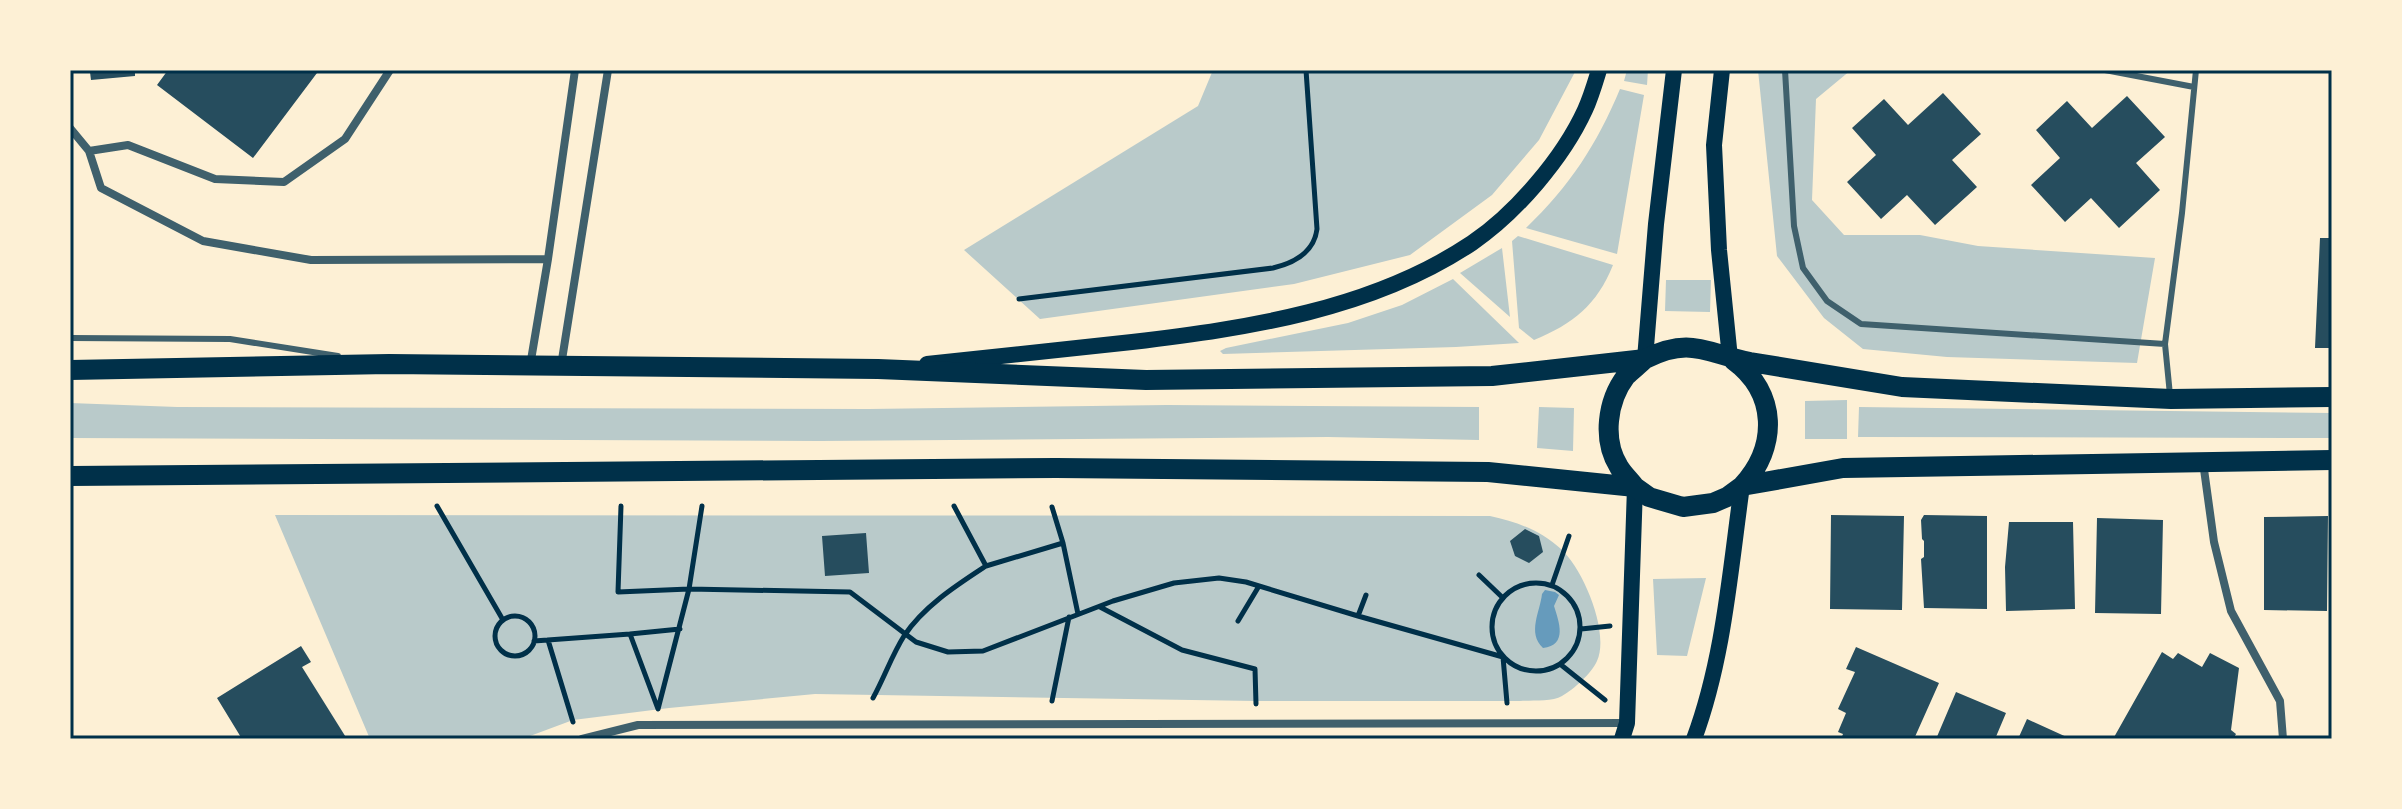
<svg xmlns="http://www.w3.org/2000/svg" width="2402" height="809" viewBox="0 0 2402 809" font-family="'Roboto Condensed',sans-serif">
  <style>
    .green { fill: #b9caca }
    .water { fill: #669bbc }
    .building { fill: #264d5e }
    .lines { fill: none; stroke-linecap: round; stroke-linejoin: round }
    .path { stroke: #003049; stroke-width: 5 }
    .service { stroke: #3f606c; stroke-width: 6 }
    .minor { stroke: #3f606c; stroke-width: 8 }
    .secondary { stroke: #003049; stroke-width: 16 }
    .primary { stroke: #003049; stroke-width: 20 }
    .neatline { fill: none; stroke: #003049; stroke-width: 3 }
  </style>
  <rect width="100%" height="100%" fill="#fdf0d5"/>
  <path class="green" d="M1213 70H1576L1539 140 1492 195 1410 255 1294 284 1040 319 964 250 1198 106Z
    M1627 70H1648L1647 85 1624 81Z
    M1758 70H1851L1816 99 1812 200 1844 235H1920L1978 246 2155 258 2137 363 1947 357 1863 349 1824 318 1777 256Z
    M1620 89 1644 95 1617 254 1526 228C1570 186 1597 144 1620 89Z
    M1518 236 1613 265C1597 305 1573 324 1534 340L1519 328 1512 241Z
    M1502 248 1510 317 1460 273Z
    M1453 279 1519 343 1456 347 1223 354 1220 351 1226 348 1348 323 1402 305Z
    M1666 280H1711L1710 312 1665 311Z
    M1847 400V439H1805V401Z
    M70 403 177 407 869 409 1167 405 1479 407V440L1328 437 820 441 70 438Z
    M1539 407 1574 408 1573 451 1537 448Z
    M1859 407 2332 413V438L1858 437Z
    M275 515 1490 516C1517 522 1540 530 1561 549 1583 569 1610 632 1597 661 1591 674 1574 689 1562 696 1552 702 1532 700 1520 701H1256L815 694 669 708 573 720 522 739H370Z
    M1706 578 1687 656 1657 655 1653 579Z"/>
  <path class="water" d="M1545 590 1555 592 1559 595 1554 606C1559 622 1568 645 1543 648 1527 633 1540 612 1542 594Z"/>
  <path class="building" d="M84 70H135V76L91 80 90 72 84 73Z
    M168 70H313L317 73 253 158 157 85Z
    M1943 93 1981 134 1952 160 1977 187 1935 225 1907 195 1881 219 1847 182 1876 155 1852 128 1884 99 1908 125Z
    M2127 96 2165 137 2136 163 2160 190 2119 228 2091 198 2065 222 2031 185 2060 158 2036 130 2067 101 2092 128Z
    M2320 238H2332V348H2315Z
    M1831 515 1904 516 1902 610 1830 609Z
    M1924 515 1987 516V609L1924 608 1921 559 1924 557V541L1922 539 1921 520Z
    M2328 516 2327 611 2264 610V517Z
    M2097 518 2163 520 2161 614 2095 613Z
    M2009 522H2073L2075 609 2006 611 2005 567Z
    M1525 529 1539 536 1543 552 1529 563 1515 556 1510 541Z
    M866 533 869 573 825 576 822 536Z
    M301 646 311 662 302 667 347 739H242L217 698Z
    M1856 647 1939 683 1914 739H1841L1843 734 1838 732 1846 713 1838 709 1855 672 1846 669Z
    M2162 652 2173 659 2178 653 2202 667 2210 653 2239 668 2231 730 2236 734 2233 739H2113Z
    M1956 692 2006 713 1995 739H1936Z
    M2027 719 2071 739H2018Z"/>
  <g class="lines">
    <path class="path" d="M1019 299 1273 268C1294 263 1314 253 1317 229L1306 70
      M437 506 503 620
      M621 506 618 592 689 589 850 592 916 642 948 652 983 651 1113 601 1174 583 1219 578 1246 582 1358 616 1503 657 1507 703
      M954 506 986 566 1063 543 1078 614
      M1052 507 1063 543
      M1479 575 1503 598
      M1492 627a44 44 0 1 1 88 0a44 44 0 1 1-88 0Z
      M1552 585 1569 536
      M1100 607 1182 650 1255 669 1256 704
      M1358 616 1366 595
      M495 636a20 20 0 1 1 40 0a20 20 0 1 1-40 0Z
      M1238 621 1259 586
      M680 629 630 634 658 709 689 589 702 506
      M1581 629 1610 626
      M548 640 573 722
      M534 641 630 634
      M1560 664 1605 700
      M873 698C884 678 892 655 904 636 924 606 957 585 986 566
      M1052 701 1069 617"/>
    <path class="service" d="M1785 70 1794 226 1803 268 1827 301 1861 324 2165 344
      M2105 70 2194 87
      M70 338 230 339 338 356
      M2170 395 2165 344 2182 213 2196 70"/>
    <path class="minor" d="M390 70 345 139 284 182 215 179 128 145 89 151 101 188 203 241 311 260 548 259
      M70 128 89 151
      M530 366 548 259 575 70
      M561 366 608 70
      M2203 462 2214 542 2231 611 2280 701 2283 739
      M582 739 638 725 1626 723"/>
    <path class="secondary" d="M1722 70 1714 145 1719 250 1730 358
      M1645 359 1656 224 1674 70
      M927 364C995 357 1063 350 1132 342 1248 328 1372 310 1472 243 1516 213 1563 158 1585 110 1591 97 1595 83 1599 70
      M1622 739 1627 723 1635 487
      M1694 739C1724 658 1730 571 1742 486"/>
    <path class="primary" d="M1733 360C1778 393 1778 447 1742 486
      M70 370 389 364 878 369 1146 380 1492 376 1645 359C1691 336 1705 353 1750 362L1902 387 2171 399 2332 397
      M70 476 1056 468 1488 472 1635 487 1649 497 1683 507 1713 503 1727 497 1742 486 1843 468 2332 460
      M1635 487C1630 480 1623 474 1619 467 1602 440 1607 401 1626 376 1632 370 1639 365 1645 359"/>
  </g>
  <rect width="2402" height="809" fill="none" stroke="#fdf0d5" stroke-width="144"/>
  <rect x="72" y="72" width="2258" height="665" class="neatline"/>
</svg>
